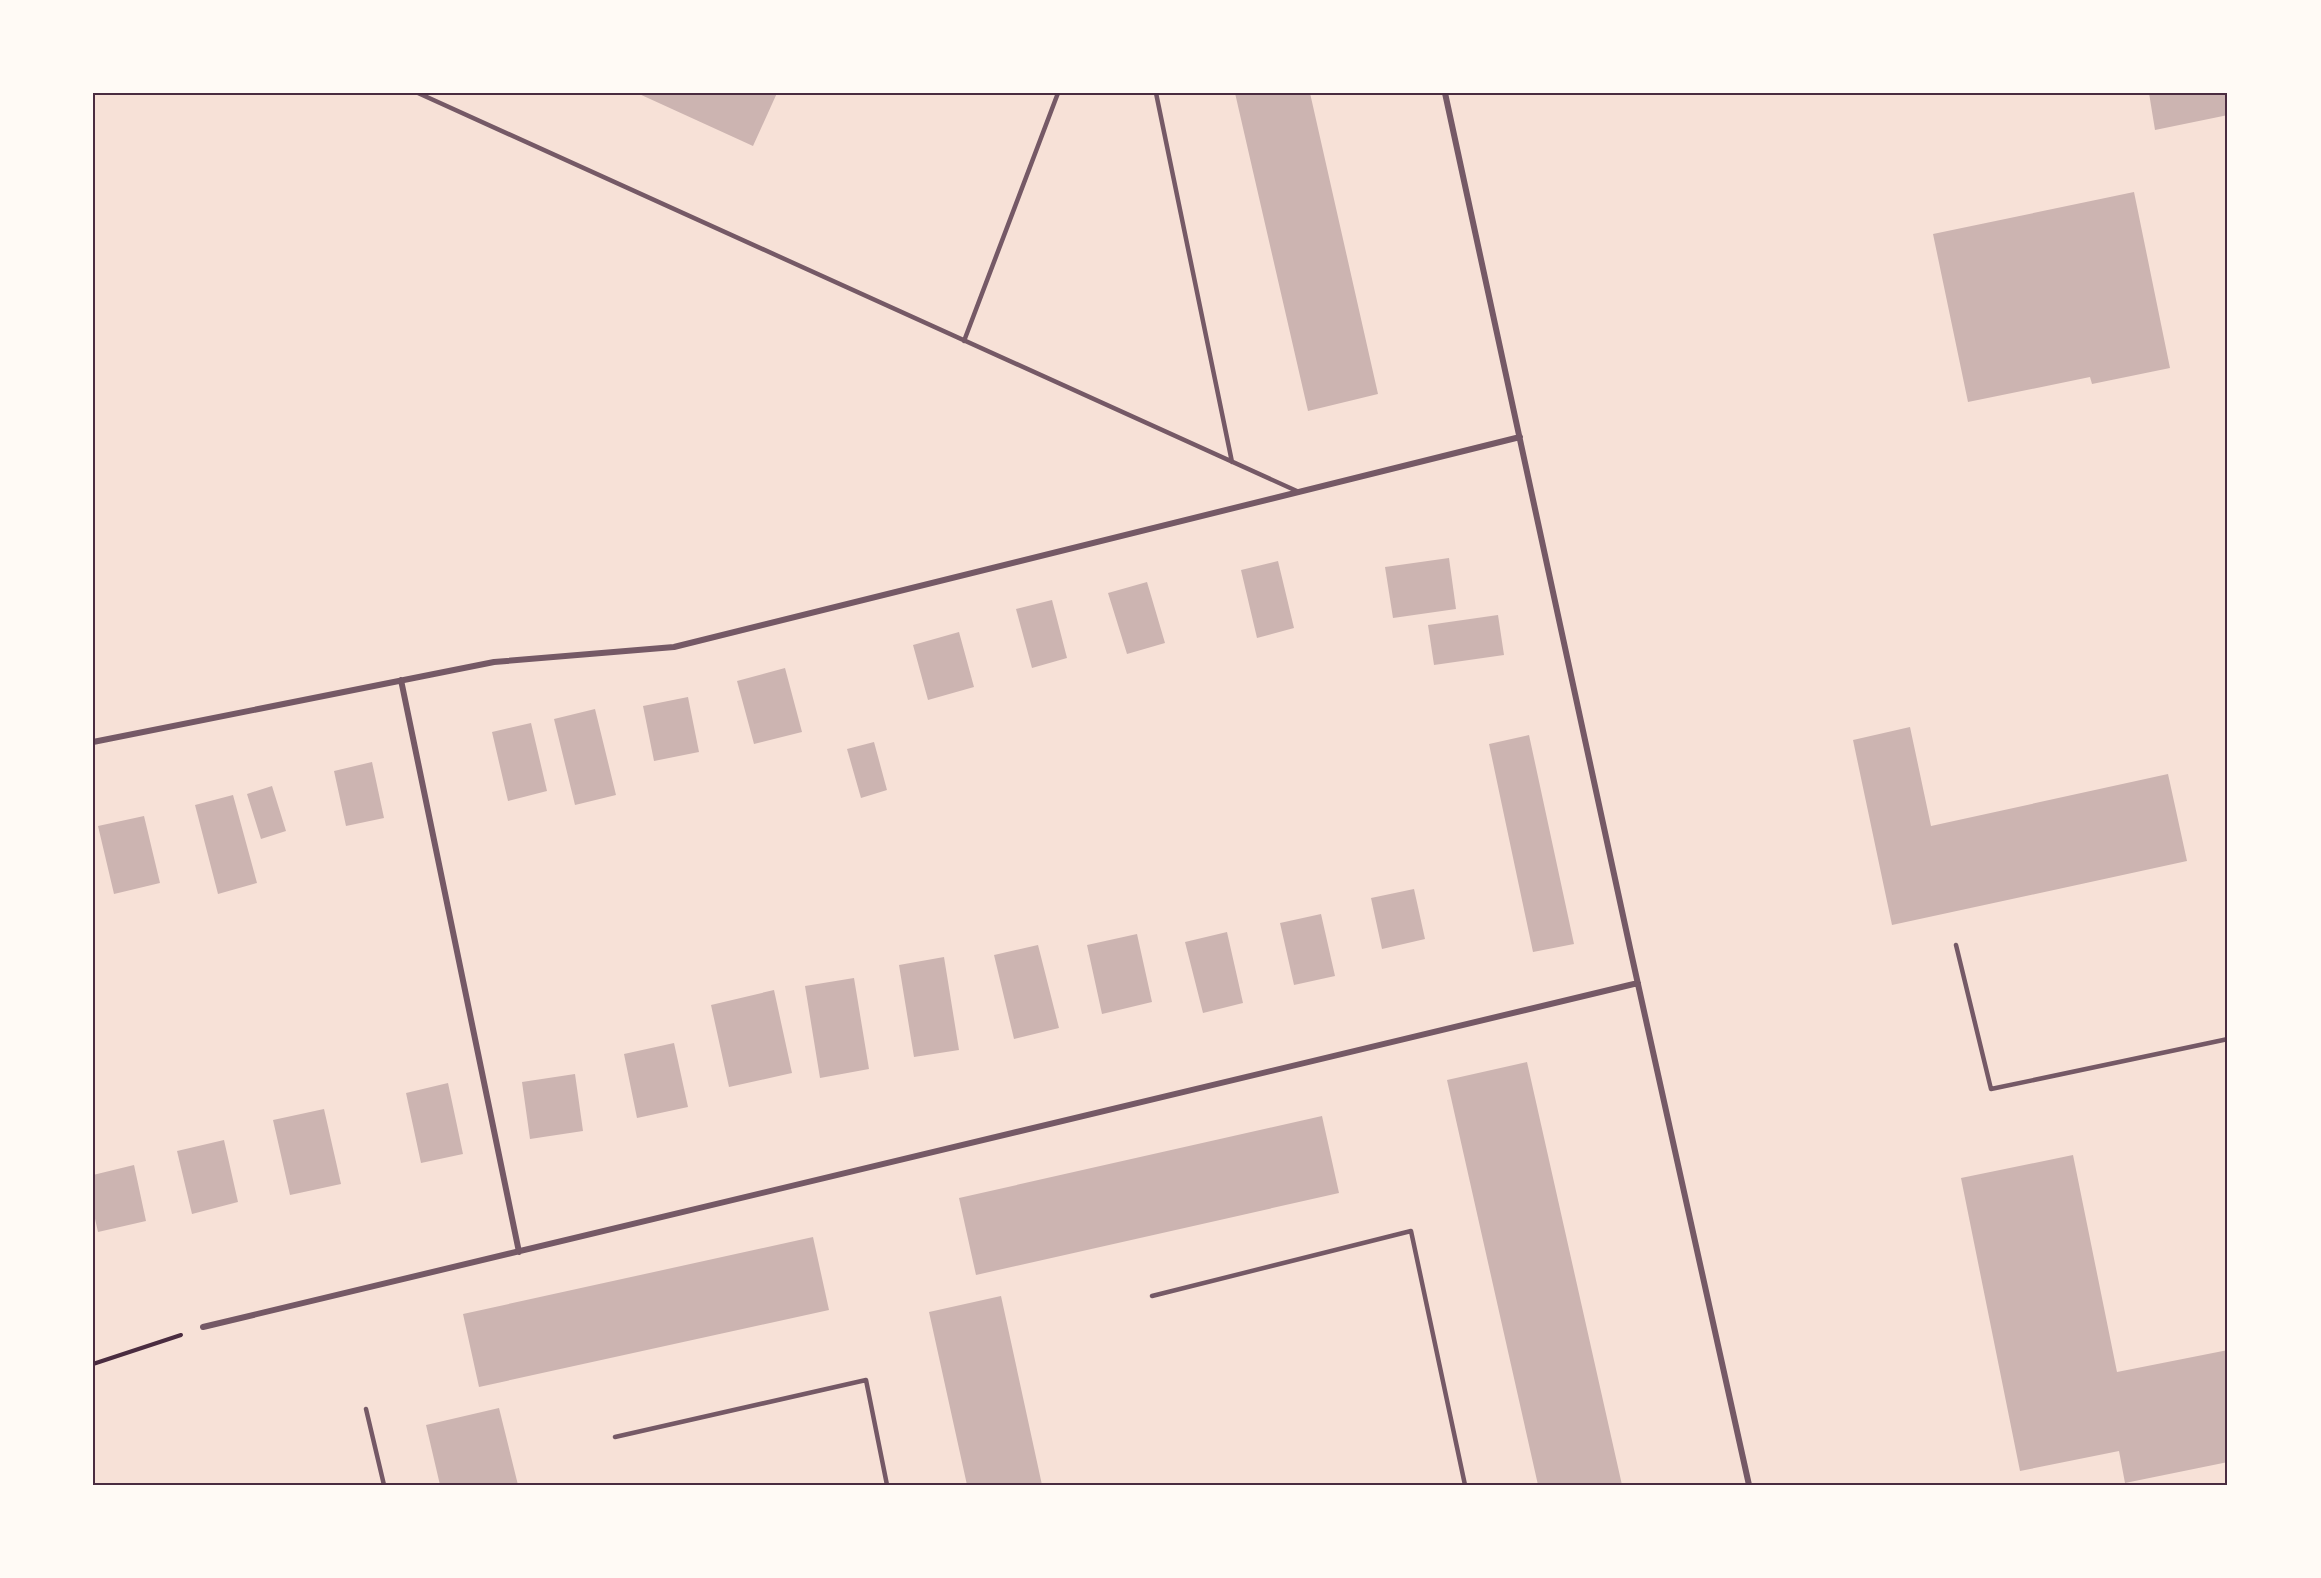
<svg xmlns="http://www.w3.org/2000/svg" width="2321" height="1578" viewBox="0 0 2321 1578" font-family="'Alegreya Sans',sans-serif">
  <style>
    .building { fill: #ccb4b1 }
    .lines { fill: none; stroke-linecap: round; stroke-linejoin: round }
    .path { stroke: #4a2c40; stroke-width: 4 }
    .service { stroke: #755966; stroke-width: 4.5 }
    .minor { stroke: #755966; stroke-width: 6 }
    .neatline { fill: none; stroke: #4a2c40; stroke-width: 2 }
  </style>
  <rect width="100%" height="100%" fill="#f7e1d7"/>
  <path class="building" d="M637 93H777L753 146Z
    M1235 93H1310L1378 394 1308 411Z
    M2149 93H2228V115L2155 130Z
    M2134 192 2170 368 2092 384 2090 377 1968 402 1933 234Z
    M1449 558 1456 609 1393 618 1385 567Z
    M1278 561 1294 628 1257 638 1241 570Z
    M1147 582 1165 643 1127 654 1108 593Z
    M1052 600 1067 658 1032 668 1016 609Z
    M1498 615 1504 655 1434 665 1428 625Z
    M959 632 974 687 928 700 913 645Z
    M785 668 802 732 754 744 737 681Z
    M688 697 699 752 654 761 643 706Z
    M595 709 616 795 575 805 554 719Z
    M531 723 547 791 508 801 492 732Z
    M1910 727 1931 826 2168 774 2187 861 1892 925 1853 740Z
    M1529 735 1574 944 1533 952 1489 744Z
    M874 742 887 790 861 798 847 749Z
    M372 762 384 818 346 826 334 771Z
    M272 786 286 831 261 839 247 794Z
    M233 795 257 883 218 894 195 805Z
    M144 816 160 883 114 894 98 826Z
    M1414 889 1425 939 1382 949 1371 898Z
    M1321 914 1335 976 1294 985 1280 923Z
    M1227 932 1243 1003 1203 1013 1185 942Z
    M1137 934 1152 1002 1102 1014 1087 945Z
    M1038 945 1059 1028 1014 1039 994 955Z
    M944 957 959 1050 914 1057 899 965Z
    M854 978 869 1069 820 1078 805 986Z
    M774 990 792 1073 729 1087 711 1005Z
    M674 1043 688 1107 637 1118 624 1054Z
    M1527 1062 1622 1485H1538L1447 1080Z
    M575 1074 583 1131 530 1139 522 1082Z
    M448 1083 463 1154 421 1163 406 1093Z
    M324 1109 341 1184 290 1195 273 1120Z
    M1322 1116 1339 1193 976 1275 959 1198Z
    M224 1140 238 1202 192 1214 177 1151Z
    M2073 1155 2117 1372 2228 1350V1462L2125 1483 2119 1451 2020 1471 1961 1178Z
    M134 1165 146 1221 98 1232 93 1210V1175Z
    M813 1237 829 1310 479 1387 463 1314Z
    M1001 1296 1042 1485H967L929 1312Z
    M499 1408 518 1485H440L426 1425Z"/>
  <g class="lines">
    <path class="path" d="M93 1364 181 1335"/>
    <path class="service" d="M418 93 1299 492
      M1156 93 1232 462
      M964 341 1058 93
      M1956 945 1991 1089 2228 1039
      M1152 1296 1411 1231 1465 1485
      M366 1409 384 1485
      M615 1437 866 1380 887 1485"/>
    <path class="minor" d="M1445 93 1630 948 1749 1485
      M401 680 519 1252
      M93 742 494 662 674 647 1520 437
      M203 1327 1638 983"/>
  </g>
  <rect width="2321" height="1578" fill="none" stroke="#fffaf5" stroke-width="189"/>
  <rect x="94" y="94" width="2132" height="1390" class="neatline"/>
</svg>
